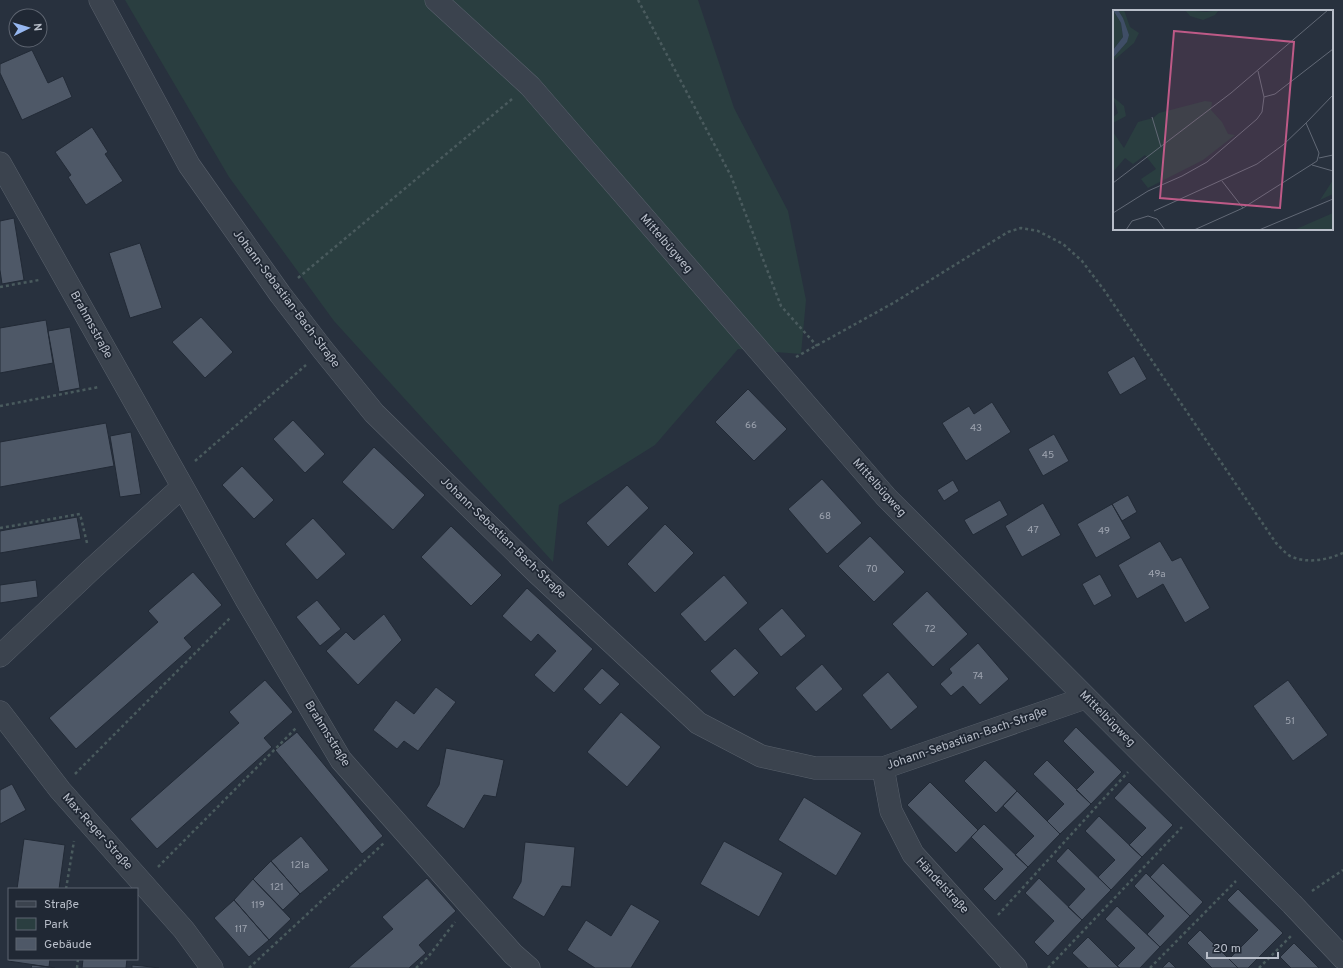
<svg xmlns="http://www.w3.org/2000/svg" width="1343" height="968" viewBox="0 0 1343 968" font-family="Overpass,sans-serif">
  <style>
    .green { fill: #2a3e40 }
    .building { fill: #4e5867; stroke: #222a36 }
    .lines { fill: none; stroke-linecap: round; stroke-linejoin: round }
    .minor-casing { stroke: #59616c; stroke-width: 23 }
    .path { stroke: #4a5b5e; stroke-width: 2.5; stroke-dasharray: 3 3; stroke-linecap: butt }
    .minor { stroke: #3b434e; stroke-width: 22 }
    .labels { text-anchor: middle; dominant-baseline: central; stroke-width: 3.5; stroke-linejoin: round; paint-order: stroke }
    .number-label { font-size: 10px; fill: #9ea4b0 }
    .street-label { font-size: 12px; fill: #b8bec9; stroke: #202834 }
    .inset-road { fill: none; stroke: #626976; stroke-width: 1 }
    .view { fill: #be5a87; fill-opacity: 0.15; stroke: #be5a87; stroke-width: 2 }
    .inset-edge { fill: none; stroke: #b8bec9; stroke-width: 2 }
  </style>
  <rect width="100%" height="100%" fill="#28313e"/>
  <path class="green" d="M125 0H698L734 108 788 211 806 300 801 354 738 349 655 445 559 505 553 562 334 321 229 177Z"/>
  <path class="building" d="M32 50 48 83 63 76 72 97 22 120 0 73V64Z
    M92 127 108 152 105 154 123 181 86 205 68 177 71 175 55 152Z
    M14 218 24 280 2 284 0 270V221Z
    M140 243 162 308 130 318 109 253Z
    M201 317 233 352 205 378 172 342Z
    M46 320 53 363 0 373V328Z
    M70 327 80 388 59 392 48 331Z
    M1134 356 1147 379 1120 395 1107 372Z
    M748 389 787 429 754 461 715 422Z
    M992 402 1011 432 966 461 942 423 969 406 974 414Z
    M293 420 325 454 305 473 273 439Z
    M106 423 114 466 0 487V442Z
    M131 432 141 494 120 497 110 436Z
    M1054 434 1069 461 1043 476 1028 449Z
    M374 447 425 495 393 530 342 482Z
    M242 466 274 500 254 519 222 485Z
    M822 479 862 523 827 554 788 509Z
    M953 480 959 491 944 501 937 490Z
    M627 485 649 508 608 547 586 523Z
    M1128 495 1137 512 1122 521 1112 504Z
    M1000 500 1008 515 973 535 964 520Z
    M1043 503 1061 535 1022 557 1005 526Z
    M1112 504 1131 538 1096 558 1077 524Z
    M77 517 81 539 0 553V531Z
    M313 518 346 554 317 580 285 544Z
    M665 524 694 553 655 593 627 564Z
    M451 526 502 575 471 606 421 557Z
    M870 536 905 572 874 602 838 566Z
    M1160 541 1172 561 1181 557 1210 608 1185 623 1163 584 1137 599 1118 565Z
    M193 572 222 605 184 638 192 647 76 749 49 718 158 622 148 611Z
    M1100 574 1112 596 1094 606 1082 584Z
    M724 575 748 603 705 642 680 614Z
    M36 580 38 597 0 603V585Z
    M527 588 593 649 554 693 534 675 556 651 538 634 531 642 502 616Z
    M927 591 968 634 933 667 892 624Z
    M317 600 341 629 320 646 296 617Z
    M782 608 806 636 781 657 758 629Z
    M384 614 402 640 358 685 326 651 346 632 354 640Z
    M978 643 1009 679 980 705 963 686 951 696 940 684 952 673 949 669Z
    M735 648 759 673 734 697 710 671Z
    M822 664 843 689 816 712 795 688Z
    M602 668 620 684 600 705 583 689Z
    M888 672 918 707 891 730 862 695Z
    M265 680 293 712 264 738 272 747 157 849 130 819 239 723 229 712Z
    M1288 680 1328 735 1293 761 1253 706Z
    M436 687 456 702 418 751 404 741 397 749 373 730 396 700 414 714Z
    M621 712 661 747 627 787 587 752Z
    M1076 727 1122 772 1091 804 1076 790 1094 772 1063 741Z
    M297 732 383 836 362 854 275 750Z
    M446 748 504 760 496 797 484 795 464 829 426 806 439 785Z
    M985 760 1017 791 996 813 964 781Z
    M1047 760 1091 804 1060 834 1047 821 1064 804 1033 774Z
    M930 782 978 830 956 853 907 805Z
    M1129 782 1173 825 1142 857 1129 845 1146 828 1114 798Z
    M12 784 26 810 0 824V790Z
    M1017 791 1060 834 1028 867 1015 855 1034 836 1003 806Z
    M804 797 862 833 836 876 778 840Z
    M1099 816 1142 857 1111 890 1098 877 1115 860 1085 831Z
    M984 824 1028 867 995 901 983 889 1003 869 971 837Z
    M301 836 329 870 300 894 271 861Z
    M24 839 65 845 59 889H17Z
    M724 841 783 873 759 917 700 884Z
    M525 842 575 847 571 887 562 886 544 917 512 898 521 882Z
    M1068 848 1111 890 1082 920 1068 907 1085 889 1056 861Z
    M271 861 300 894 283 910 253 879Z
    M1163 863 1203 902 1190 916 1150 877Z
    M1146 873 1190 916 1160 947 1147 934 1164 916 1134 886Z
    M427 878 456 911 419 945 426 953 409 968H348L393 929 382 917Z
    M1039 878 1082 920 1048 956 1034 942 1054 921 1025 893Z
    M253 879 291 919 269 940 234 900Z
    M1238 889 1283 933 1248 968H1238L1229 959 1258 930 1227 900Z
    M234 900 269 940 249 957 214 918Z
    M631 904 660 921 631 968H595L567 950 586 920 611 936Z
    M1117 906 1160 947 1140 968H1120L1117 966 1135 948 1105 919Z
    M1200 930 1238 968H1212L1187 943Z
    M1088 937 1117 966 1120 968H1088L1072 953Z
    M1294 943 1319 968H1291L1280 957Z
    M9 953V959H50L49 967 8 961Z
    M83 959H127L126 968H82Z
    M1169 961 1176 968H1162Z
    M32 965 49 967 55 968H31Z
    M132 965 143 966 159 968H132Z"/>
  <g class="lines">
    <g class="minor-casing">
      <path id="minor" d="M100 0 189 165 280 294 323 350 374 413 536 572 698 723 761 756 815 768H883L1085 698
        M436 0 530 86 886 497 1292 904 1343 958
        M0 163 247 601 341 760 513 954 529 968
        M0 656 93 568 182 487
        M0 712 60 790 184 930 212 968
        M883 768 891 811 913 854 1016 968"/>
    </g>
    <path class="path" d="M638 0 731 176 781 306 817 346
      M298 278 512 99
      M0 287 39 280
      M796 357 895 302 1008 232 1021 228 1038 231 1063 244 1082 261 1104 290 1276 543C1280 547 1285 553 1290 556 1307 564 1327 560 1343 553
      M0 406 99 387
      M195 461 306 365
      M0 528 80 514 87 543
      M75 774 230 618
      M158 867 296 728
      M66 889 74 841
      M1312 891 1343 870
      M998 915 1128 772
      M77 968 78 959
      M249 968 384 843
      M416 968 428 957 455 922
      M1048 968 1182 827
      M1150 968 1236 881
      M1259 968 1291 936"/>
    <use href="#minor" class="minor"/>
  </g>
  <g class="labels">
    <g class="number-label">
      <text x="751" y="425">66</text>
      <text x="976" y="428">43</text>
      <text x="1048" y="455">45</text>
      <text x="825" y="516">68</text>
      <text x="1033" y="530">47</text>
      <text x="1104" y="531">49</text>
      <text x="872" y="569">70</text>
      <text x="1157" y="574">49a</text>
      <text x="930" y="629">72</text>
      <text x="978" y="676">74</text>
      <text x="1290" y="721">51</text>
      <text x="300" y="865">121a</text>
      <text x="277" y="887">121</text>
      <text x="258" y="905">119</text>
      <text x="241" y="929">117</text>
    </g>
    <g class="street-label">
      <text transform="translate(666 244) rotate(49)">Mittelbügweg</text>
      <text transform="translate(286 299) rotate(53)">Johann-Sebastian-Bach-Straße</text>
      <text transform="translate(91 325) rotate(61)">Brahmsstraße</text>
      <text transform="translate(879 488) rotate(48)">Mittelbügweg</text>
      <text transform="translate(503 538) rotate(44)">Johann-Sebastian-Bach-Straße</text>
      <text transform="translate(1107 719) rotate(45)">Mittelbügweg</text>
      <text transform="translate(327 734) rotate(58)">Brahmsstraße</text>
      <text transform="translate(967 739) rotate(-19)">Johann-Sebastian-Bach-Straße</text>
      <text transform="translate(97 832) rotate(48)">Max-Reger-Straße</text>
      <text transform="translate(942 886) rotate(47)">Händelstraße</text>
    </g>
  </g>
  <g transform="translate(1113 10)">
    <rect width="220" height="220" fill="#28313e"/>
    <path d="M0 0 8 13 10 27 0 40ZM5 0H11L17 17 26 23 21 33 0 51V48L14 32 10 8ZM72 0 93 2 106 0 102 5 90 10 77 6ZM0 87 11 96 13 106 0 113V107L5 103ZM92 91 99 92 98 100 109 112 115 124 122 125 90 150 35 178 28 169 43 159 32 145 20 154 12 148 0 162V122L11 138 25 112 40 108 46 103ZM220 170V184L207 190ZM220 203V220H181Z" fill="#2a3e40"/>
    <path d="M0 0H5L10 8 16 25 14 32 0 48V40L10 27 8 13Z" fill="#3f4e66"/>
    <path class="inset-road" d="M151 87 162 84 220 39M39 107 48 137M206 148 220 145M199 155 220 161M109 171 130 198M0 173 118 83 215 0M41 201 144 154 170 135 193 113M0 203 35 181 69 166 94 152 144 109 149 102 151 87 145 61M13 220 19 211 35 206 44 209 52 220M81 220 130 198 204 151 206 143 193 113 220 85M146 220 220 189"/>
    <path class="view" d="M61 21 181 32 167 198 47 188Z"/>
    <rect width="220" height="220" class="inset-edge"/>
  </g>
  <rect x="8" y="888" width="130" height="72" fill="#202834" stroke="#5d6470"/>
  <rect x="16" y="901" width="20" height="6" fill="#3b434e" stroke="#5d6470"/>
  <text x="44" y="908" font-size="12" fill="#b8bec9">Straße</text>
  <rect x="16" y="918" width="20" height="12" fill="#2a3e40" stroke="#5d6470"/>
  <text x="44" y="928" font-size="12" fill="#b8bec9">Park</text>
  <rect x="16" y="938" width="20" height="12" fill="#4e5867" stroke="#5d6470"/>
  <text x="44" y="948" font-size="12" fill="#b8bec9">Gebäude</text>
  <g transform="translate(28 28) rotate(85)"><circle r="19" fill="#202834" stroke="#5d6470"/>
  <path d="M0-3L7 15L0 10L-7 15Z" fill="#96b7f0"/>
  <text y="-6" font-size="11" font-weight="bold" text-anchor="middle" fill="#b8bec9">N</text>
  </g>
  <path d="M1207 952v6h71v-6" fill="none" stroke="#b8bec9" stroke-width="2"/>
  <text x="1213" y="952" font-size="12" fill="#b8bec9" stroke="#202834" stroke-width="3" paint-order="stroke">20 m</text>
</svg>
